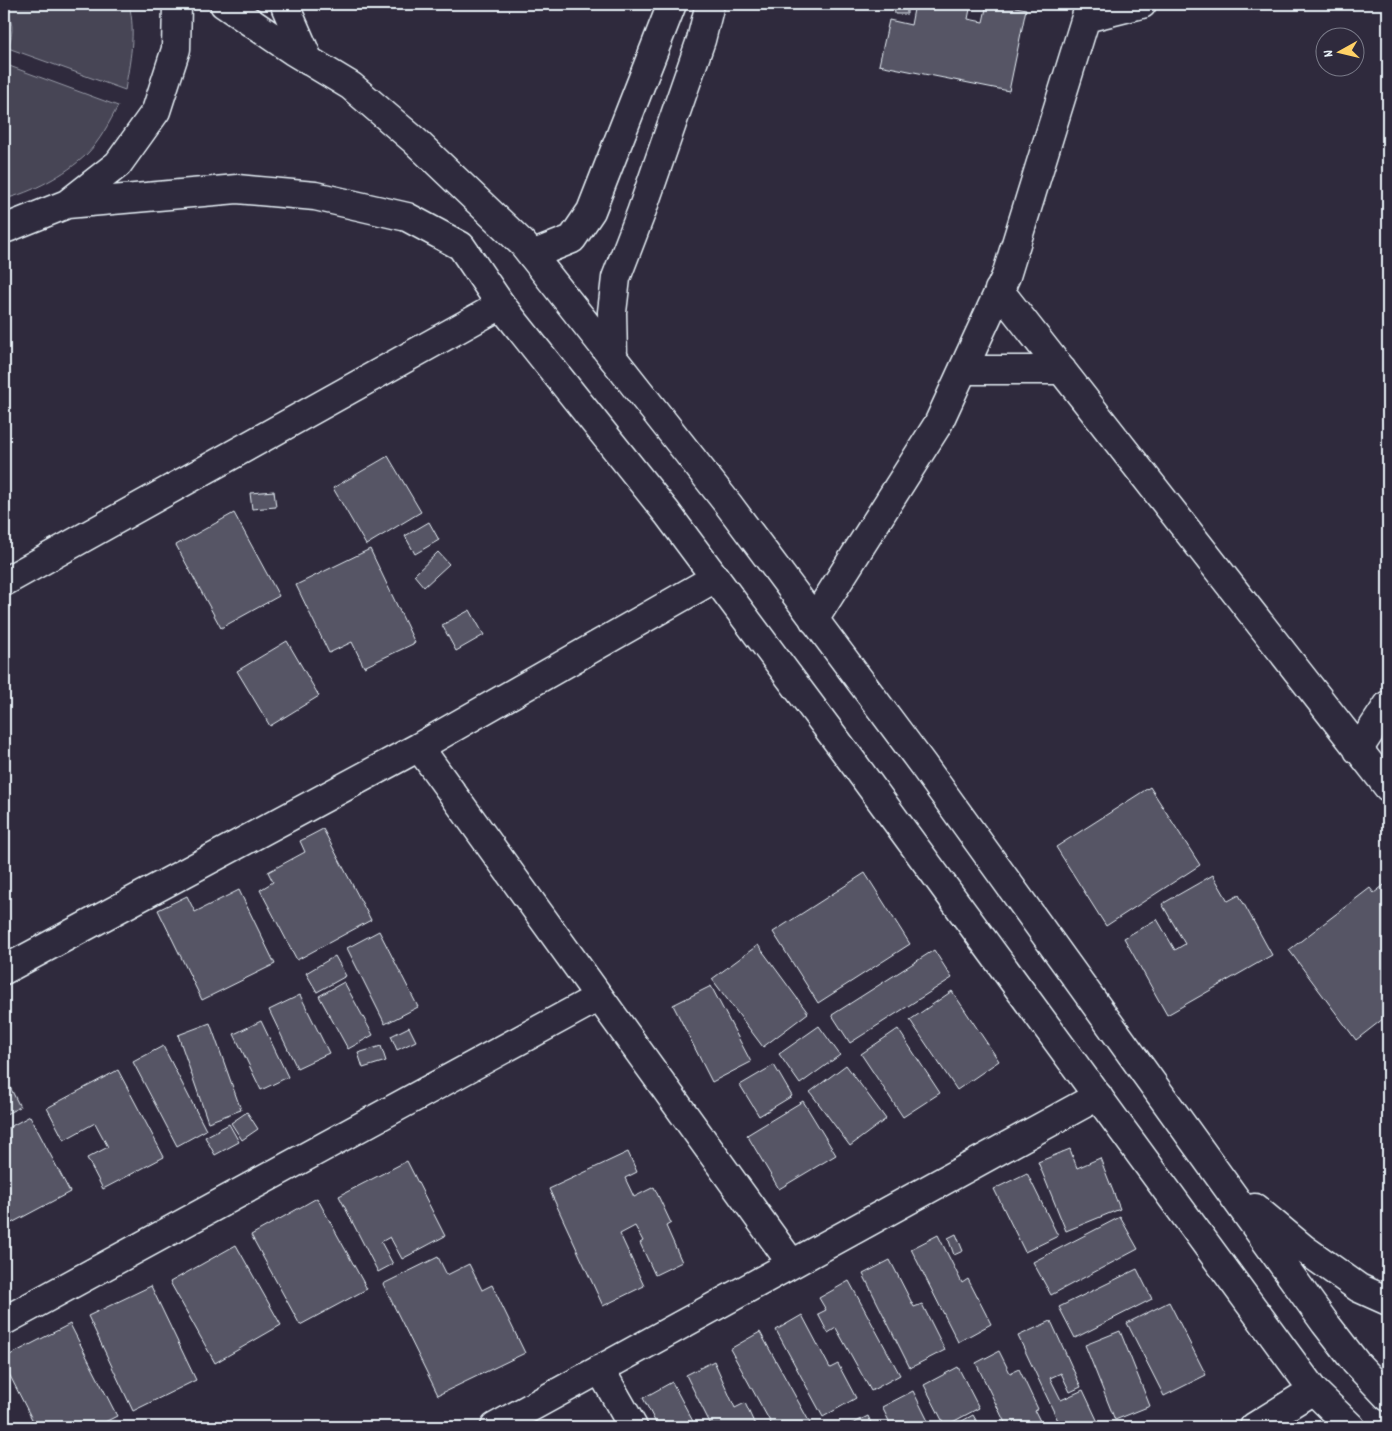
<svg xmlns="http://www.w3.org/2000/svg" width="1392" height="1431" viewBox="0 0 1392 1431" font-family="Dekko,sans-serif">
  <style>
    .green { fill: #464455; stroke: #979aa6 }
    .building { fill: #575565; stroke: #e8f1f8 }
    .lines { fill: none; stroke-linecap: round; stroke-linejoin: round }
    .minor-casing { stroke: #e8f1f8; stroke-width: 31 }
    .major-casing { stroke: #e8f1f8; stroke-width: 31 }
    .minor { stroke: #2f2a3d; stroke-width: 28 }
    .major { stroke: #2f2a3d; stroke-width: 28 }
  </style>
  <rect width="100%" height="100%" fill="#2f2a3d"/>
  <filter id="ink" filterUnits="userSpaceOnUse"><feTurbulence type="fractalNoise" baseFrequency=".02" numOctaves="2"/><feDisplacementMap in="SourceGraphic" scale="10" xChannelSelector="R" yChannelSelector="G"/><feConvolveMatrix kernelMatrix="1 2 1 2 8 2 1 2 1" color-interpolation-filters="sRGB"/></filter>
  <g filter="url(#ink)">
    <path class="green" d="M4 4H129C136 33 130 61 125 90L8 48C11 38 14 28 10 19 8 13 4 11 4 4Z
      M4 64 118 106C109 123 100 141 86 155 66 174 31 193 4 199Z"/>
    <path class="building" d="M894 4H907V14H895Z
      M915 4H971L968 19 983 22 987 4H1000L1026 9 1009 91 879 65 889 20 911 25Z
      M388 456 421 512 366 545 333 488Z
      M274 491 276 507 252 509 250 493Z
      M234 513 279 596 221 628 176 545Z
      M429 522 439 540 415 554 405 536Z
      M370 549 415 643 364 667 352 642 329 653 296 585Z
      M438 552 449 564 424 587 414 575Z
      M470 610 484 635 456 651 442 625Z
      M287 641 319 696 270 726 237 671Z
      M1150 787 1200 865 1106 926 1056 847Z
      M323 829 371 920 297 960 260 890 273 882 268 872 305 852 300 841Z
      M865 873 910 944 818 1003 773 932Z
      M1213 875 1228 901 1239 895 1272 955 1167 1015 1124 938 1157 919 1175 950 1185 944 1162 904Z
      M1388 882V1015L1356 1040 1289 950 1370 888 1374 893Z
      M239 890 275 964 202 1000 158 910 187 896 195 912Z
      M379 931 418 1007 385 1024 347 948Z
      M758 945 808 1013 763 1047 712 979Z
      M934 950 952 978 850 1043 832 1015Z
      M335 956 346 976 317 992 306 973Z
      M344 982 373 1035 348 1049 319 996Z
      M711 986 751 1062 712 1082 673 1005Z
      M952 991 999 1061 957 1090 910 1020Z
      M300 995 329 1053 297 1068 269 1010Z
      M261 1021 288 1077 261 1090 234 1034Z
      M210 1023 241 1110 208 1122 178 1035Z
      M819 1026 840 1055 800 1084 779 1054Z
      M409 1027 416 1041 397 1050 391 1036Z
      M898 1029 940 1093 903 1117 861 1054Z
      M163 1046 206 1130 177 1146 133 1062Z
      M381 1046 386 1061 363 1068 358 1053Z
      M774 1065 792 1096 759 1116 740 1085Z
      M846 1065 886 1119 850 1146 810 1092Z
      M118 1070 164 1157 103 1189 87 1158 108 1147 95 1123 64 1140 47 1108Z
      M4 1075 20 1107 4 1115Z
      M803 1101 836 1155 779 1189 747 1135Z
      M247 1112 258 1129 242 1140 231 1123Z
      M30 1116 70 1192 4 1227V1130Z
      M229 1124 239 1142 215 1155 205 1137Z
      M1070 1149 1077 1168 1100 1158 1120 1209 1066 1231 1038 1162Z
      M628 1152 637 1172 625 1178 634 1197 654 1187 671 1223 666 1226 682 1262 655 1275 640 1243 643 1241 635 1226 620 1234 644 1286 603 1306 549 1189Z
      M407 1161 445 1236 402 1259 390 1237 381 1242 393 1264 378 1272 339 1196Z
      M1027 1173 1058 1236 1025 1252 994 1189Z
      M317 1198 367 1289 300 1325 251 1235Z
      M1120 1217 1138 1249 1051 1295 1033 1262Z
      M956 1234 963 1251 954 1255 948 1238Z
      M938 1235 962 1283 968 1279 991 1324 958 1342 911 1249Z
      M236 1245 281 1325 215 1363 170 1282Z
      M438 1257 447 1275 469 1264 482 1290 492 1285 525 1353 438 1395 383 1284Z
      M890 1260 914 1307 922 1304 945 1350 910 1368 863 1274Z
      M1137 1269 1152 1299 1075 1338 1059 1307Z
      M849 1281 900 1375 871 1391 836 1328 828 1333 818 1314 826 1310 819 1298Z
      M151 1286 196 1380 133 1411 88 1316Z
      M1169 1302 1206 1375 1164 1396 1127 1323Z
      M802 1315 830 1368 838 1364 856 1398 823 1417 776 1330Z
      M1051 1321 1081 1387 1070 1392 1061 1373 1050 1378 1061 1400 1083 1390 1098 1422 1088 1427H1061L1018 1336Z
      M70 1324 117 1416 95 1427H36L4 1364V1358Z
      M1120 1331 1150 1406 1115 1420 1085 1345Z
      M760 1332 810 1423 803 1427H773L730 1349Z
      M999 1351 1010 1373 1019 1369 1038 1409 1035 1411 1043 1427H1007L976 1363Z
      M714 1361 735 1408 745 1403 756 1427H712L686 1375Z
      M958 1367 979 1408 945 1426 924 1385Z
      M672 1382 696 1427H658L643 1398Z
      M913 1391 931 1427H892L882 1407Z
      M973 1415 980 1427H951Z
      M868 1416 873 1427H846Z"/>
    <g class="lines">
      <g class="minor-casing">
        <path id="minor" d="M1086 18 1142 4
          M532 255 572 239 591 211 672 4
          M999 290 1388 787
          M613 358 612 312 616 278 641 213 701 40 710 4
          M963 370H1062
          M4 582 501 305
          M814 620 938 424 1006 276 1090 4
          M419 747 792 1264
          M1358 750 1388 705
          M4 970 419 747 715 578
          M4 1321 599 997
          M600 1369 633 1427
          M495 1427 1098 1096
          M1254 1427 1313 1390"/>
      </g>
      <g class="major-casing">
        <path id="major" d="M224 4 293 51 351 86 414 140 523 244 728 504 923 765 1325 1323 1356 1363 1388 1397
          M285 4 286 8 309 61
          M67 204 237 189 315 196 407 217 461 246 501 305 667 513 852 761 1313 1390 1351 1427
          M4 228H7L67 204 118 164 156 111 176 49 177 4
          M1255 1208 1304 1249 1359 1288 1388 1301"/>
      </g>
      <use href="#minor" class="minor"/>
      <use href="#major" class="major"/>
    </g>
  </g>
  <rect width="1392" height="1431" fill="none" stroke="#2f2a3d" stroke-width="20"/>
  <rect x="10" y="10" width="1372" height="1411" fill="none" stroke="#e8f1f8" stroke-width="2" filter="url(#ink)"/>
  <g transform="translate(1340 52) rotate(262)"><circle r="24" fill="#2f2a3d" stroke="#797a88"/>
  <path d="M0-4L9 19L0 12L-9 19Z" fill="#ffd166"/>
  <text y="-8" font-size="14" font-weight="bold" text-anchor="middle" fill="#e8f1f8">N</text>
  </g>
</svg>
